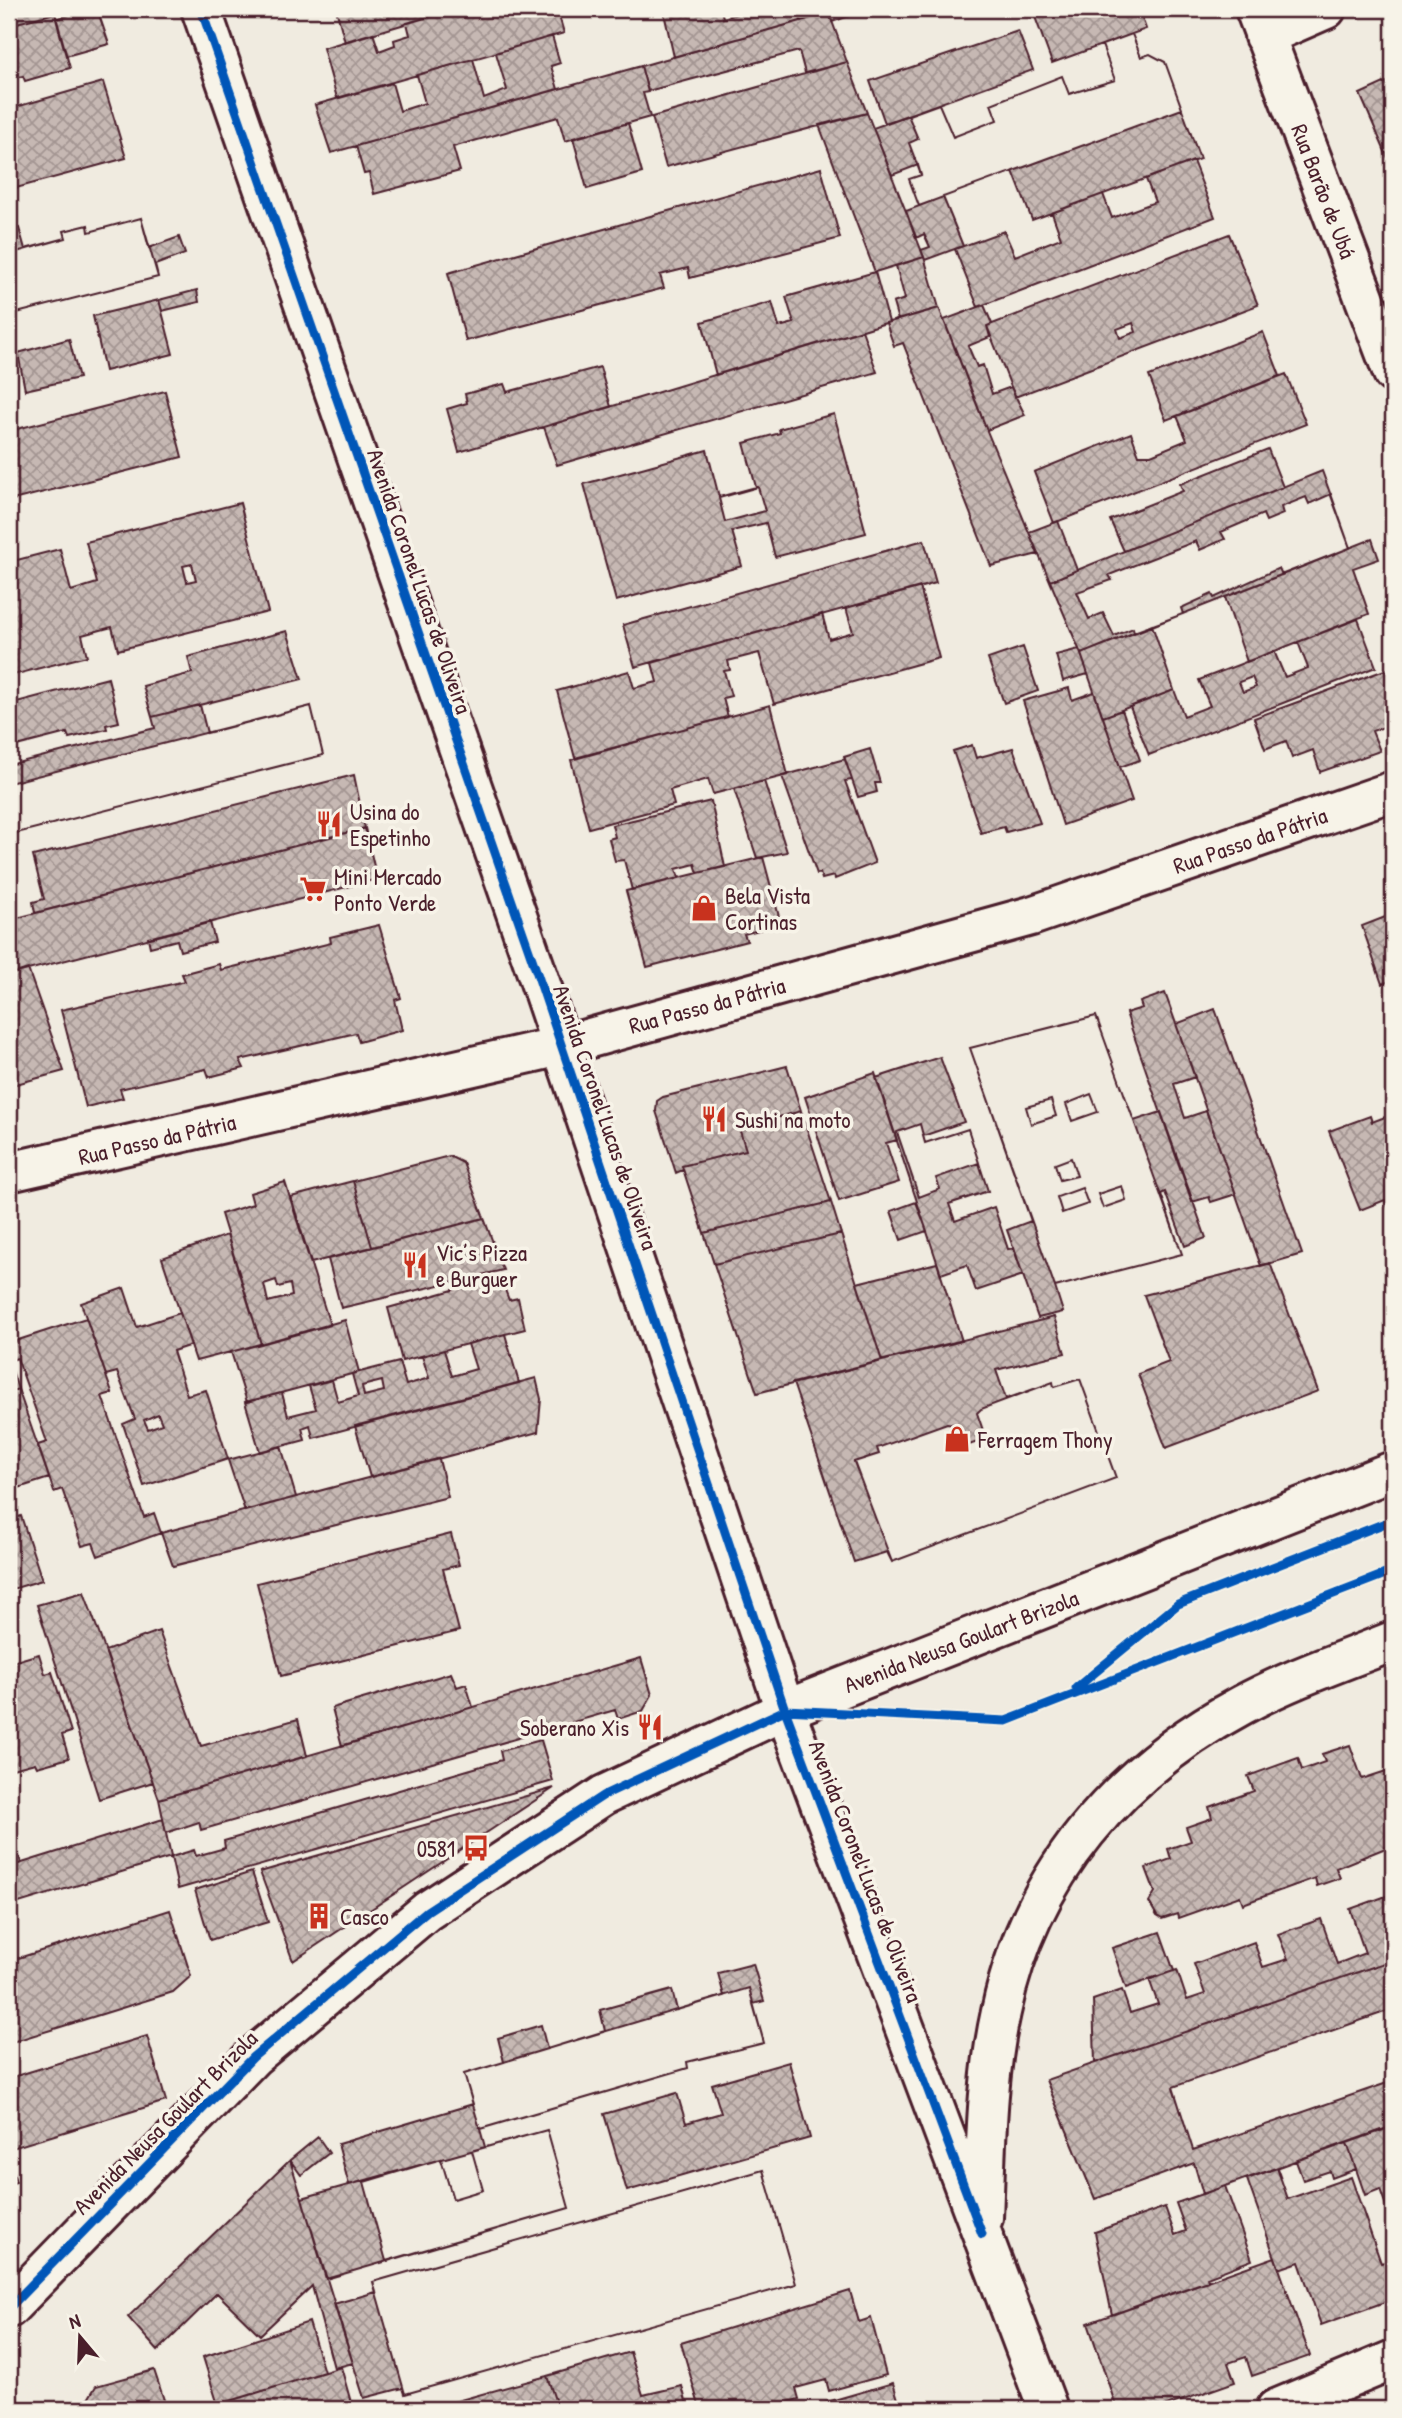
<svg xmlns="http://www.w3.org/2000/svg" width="1402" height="2418" viewBox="0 0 1402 2418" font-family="'Patrick Hand',sans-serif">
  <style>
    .building { fill: url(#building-cross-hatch); stroke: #4a1f2b; stroke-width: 2; fill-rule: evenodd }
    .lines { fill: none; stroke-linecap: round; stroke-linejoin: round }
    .street-casing { stroke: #4a1f2b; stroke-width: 44 }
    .secondary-casing { stroke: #4a1f2b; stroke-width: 44 }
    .street { stroke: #f7f3e8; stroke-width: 38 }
    .secondary { stroke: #f7f3e8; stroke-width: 38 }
    .cycleway-casing { stroke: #f7f3e8; stroke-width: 13 }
    .cycleway { stroke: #0057b8; stroke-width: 9 }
    .labels { text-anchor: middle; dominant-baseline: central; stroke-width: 7; stroke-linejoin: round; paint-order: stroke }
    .street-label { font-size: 23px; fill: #4a1f2b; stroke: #f7f3e8 }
    .poi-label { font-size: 23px; fill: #4a1f2b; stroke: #f7f3e8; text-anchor: start }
  </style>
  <defs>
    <pattern id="building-cross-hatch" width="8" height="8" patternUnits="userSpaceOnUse" patternTransform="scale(1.75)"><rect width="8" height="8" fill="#c6b8b3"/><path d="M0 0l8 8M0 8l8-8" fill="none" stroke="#a39592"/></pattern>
  </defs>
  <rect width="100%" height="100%" fill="#f0ebe0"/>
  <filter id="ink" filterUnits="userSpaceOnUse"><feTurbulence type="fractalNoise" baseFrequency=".0143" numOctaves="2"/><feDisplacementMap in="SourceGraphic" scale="14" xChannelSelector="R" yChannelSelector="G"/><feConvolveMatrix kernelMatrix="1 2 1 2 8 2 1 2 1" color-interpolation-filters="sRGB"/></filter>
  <g filter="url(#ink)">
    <path class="building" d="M9 9H53L55 13 9 25Z
      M90 9H97L109 44 66 56 56 19Z
      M336 9H455L345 42Z
      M455 9H557L564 33 337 98 323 48 373 33 379 51 395 45 394 40 410 35 407 23Z
      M663 9H721L723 18 741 13 740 9H798L801 21 674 57Z
      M798 9H828L829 13 801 21Z
      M828 9H869L832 22Z
      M1025 9H1048L1028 16Z
      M1048 9H1139L1146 29 1052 63 1034 14Z
      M55 13 70 68 25 81 23 76 9 80V25Z
      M829 13 847 62 805 73 799 51 648 91 641 66Z
      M1018 31 1033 70 885 123 870 81Z
      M1132 34 1141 57 1150 54 1165 62 1182 109 919 206 909 179 921 175 909 143 918 139 908 115 939 104 953 137 997 120 991 104 1062 76 1069 94 1115 80 1102 45Z
      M1132 34 1141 57 1150 54 1165 62 1182 109 919 206 909 179 921 175 918 165 892 175 873 128 939 104 953 137 997 120 991 104 1062 76 1069 94 1115 80 1102 45Z
      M552 36 560 63 551 66 558 89 331 153 315 105 392 83 400 111 425 103 417 75 473 59 484 99 507 90 496 53Z
      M847 62 867 113 666 167 652 117Z
      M641 66 648 92 643 93 650 117 565 141 558 117 453 147 460 171 374 194 369 173 364 174 356 146Z
      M103 82 126 158 9 190V109Z
      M1386 82 1393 98V161L1390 163 1360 94Z
      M1182 109 1200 159 1032 220 1013 171Z
      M867 113 924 257 875 272 819 125Z
      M628 123 642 173 587 189 573 138Z
      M1193 161 1215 217 978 307 955 249 1004 231 1015 256 1061 238 1052 213 1103 194 1112 218 1155 202 1146 179Z
      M821 168 840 238 690 278 688 268 660 275 664 288 466 341 448 273Z
      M943 197 963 246 925 260 921 250 930 247 924 234 916 238 906 211Z
      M141 218 158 277 9 315V254L66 238 64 231 88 225 89 232Z
      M141 218 149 248 179 237 185 254 155 265 158 277 9 315V231L19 228 25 249 66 238 64 231 88 225 89 232Z
      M1229 234 1258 305 1015 397 987 326ZM1133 323 1136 332 1120 338 1117 329Z
      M924 257 939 308 898 320 893 303 905 299 896 266Z
      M875 272 889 322 716 375 702 322 772 302 779 327 794 323 786 297Z
      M197 290 199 302 162 311 159 300Z
      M159 300 173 354 105 371 93 316Z
      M984 305 992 324 987 326 990 337 968 346 977 367 983 365 992 394 1011 387 1025 415 987 430 944 320Z
      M939 308 987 431 1038 554 991 566 903 343 894 346 886 323Z
      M862 330 877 372 557 465 544 427Z
      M1263 332 1280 376 1166 420 1149 376Z
      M69 339 79 378 25 390 18 353Z
      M600 367 611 407 459 452 447 409 467 403 465 394 504 384 507 392Z
      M1286 374 1306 424 1054 523 1034 472 1131 433 1139 455H1151L1187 440 1177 416Z
      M165 391 182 457 9 501V431Z
      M834 414 866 533 775 557 766 523 732 531 742 566 616 601 584 484 707 450 719 497 756 487 744 443 780 433 779 429Z
      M1268 449 1283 487 1124 551 1110 520 1183 491 1180 484Z
      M1322 471 1350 548 1081 654 1050 581Z
      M758 487 765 511 725 522 719 498Z
      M1331 494 1350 548 1282 575 1279 568 1214 598 1212 594 1181 608 1183 614 1134 632 1133 628 1114 636 1103 613 1089 619 1077 592 1112 580 1109 575 1196 541 1200 550 1225 539 1221 532 1263 514 1266 521 1283 514 1281 507 1306 497 1309 504Z
      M240 503 268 612 118 650 112 627 82 635 87 656 9 676V562L60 549 71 591 97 583 86 542ZM192 564 196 580 187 582 183 566Z
      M1058 521 1077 570 1050 581 1029 532Z
      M1372 539 1379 559 1353 568 1369 614 1247 662 1225 597Z
      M924 540 936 583 635 667 623 625Z
      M920 587 939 658 774 704 759 653 728 661 730 670 724 671 731 696 723 698 728 717 575 758 557 691 629 671 634 688 657 682 652 663 822 614 829 639 853 632 846 608Z
      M1358 619 1376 667 1149 755 1130 707 1174 690 1184 716 1210 706 1199 680 1274 651 1285 677 1308 668 1298 642ZM1252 677 1256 687 1243 692 1239 682Z
      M1152 625 1174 690 1103 717 1081 654Z
      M287 631 302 679 152 717 143 686 192 673 188 657Z
      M1023 647 1038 691 1004 703 988 659Z
      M1079 649 1088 674 1063 681 1056 655Z
      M1393 667V698L1384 701 1393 724 1372 731 1380 751 1320 772 1313 750 1292 758 1286 741 1265 749 1254 718Z
      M108 678 119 722 106 725 107 729 69 738 67 733 9 748V704Z
      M1069 688 1072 700 1094 692 1132 801 1063 825 1023 701Z
      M200 705 207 733 311 706 323 755 9 835V765L155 728 152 717Z
      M770 705 788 775 713 794 708 779 670 790 674 805 589 828 571 760Z
      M311 706 323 755 9 835V783Z
      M1122 710 1140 760 1120 767 1103 717Z
      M972 745 976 758 1013 748 1040 823 1006 832 1004 827 981 833 953 751Z
      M870 749 880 783H875L877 792 858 797 844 757Z
      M845 759 852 780 845 781 875 863 835 879 834 876 822 879 820 873 817 874 782 776Z
      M354 775 365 828 35 913 33 902 44 899 33 856Z
      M764 781 787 852 757 858 734 789Z
      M711 801 725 867 698 873 695 864 676 869 679 878 632 890 624 860 615 861 609 839 615 837 612 825Z
      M365 828 377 879 9 975V920Z
      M763 857 781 924 744 934 747 941 647 967 626 891Z
      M1393 914V980L1382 984 1362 926Z
      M210 922 215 942 180 951 177 940 150 947 148 938Z
      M379 925 401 998 395 1000 402 1030 359 1042 356 1033 240 1060 244 1068 209 1077 206 1069 120 1089 123 1098 86 1107 61 1010 185 981 182 974 219 964 221 970 331 943 330 937Z
      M28 969 64 1071 9 1086V975Z
      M1165 993 1195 1077 1174 1084 1185 1118 1206 1111 1236 1194 1211 1202 1209 1197 1192 1202 1126 1013 1142 1008 1140 1002Z
      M1215 1009 1302 1254 1261 1266 1176 1024Z
      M1096 1016 1134 1121 1161 1112 1206 1238 1185 1246 1165 1192 1161 1194 1182 1254 1055 1287 1063 1312 1038 1318 1007 1230 1031 1221 970 1048ZM1091 1094 1098 1112 1072 1121 1066 1104ZM1051 1100 1056 1116 1031 1124 1026 1107ZM1071 1158 1077 1176 1060 1180 1055 1164ZM1122 1186 1126 1200 1103 1208 1098 1194ZM1082 1188 1088 1204 1062 1213 1057 1197Z
      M1096 1016 1182 1254 1055 1287 970 1048ZM1091 1094 1098 1112 1072 1121 1066 1104ZM1051 1100 1056 1116 1031 1124 1026 1107ZM1071 1158 1077 1176 1060 1180 1055 1164ZM1122 1186 1126 1200 1103 1208 1098 1194ZM1082 1188 1088 1204 1062 1213 1057 1197Z
      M940 1057 964 1122 923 1136 925 1143 968 1129 988 1191 949 1204 955 1221 994 1207 1008 1249 1014 1248 1023 1275 976 1291 967 1265 941 1274 876 1078Z
      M787 1066 801 1111 739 1128 746 1150 682 1166 683 1170 676 1173 656 1111 657 1101 663 1097Z
      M875 1073 897 1140 886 1143 899 1182 839 1201 805 1097Z
      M801 1111 831 1202 704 1233 682 1166 746 1150 739 1128Z
      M1393 1114V1221L1385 1200 1360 1210 1329 1131 1370 1116 1372 1122Z
      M920 1124 925 1143 968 1129 979 1163 936 1178 940 1189 919 1197 897 1132Z
      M449 1156 463 1163 484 1218 372 1247 353 1181Z
      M353 1181 372 1247 311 1263 291 1197Z
      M285 1182 330 1325 261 1344 221 1214 253 1204 250 1193ZM276 1280 278 1287 290 1284 292 1296 268 1302 264 1284Z
      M831 1202 841 1234 714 1264 704 1233Z
      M916 1202 927 1231 901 1240 891 1211Z
      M484 1218 503 1270 341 1308 328 1259Z
      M841 1234 882 1361 757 1393 714 1264Z
      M227 1235 261 1344 196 1361 162 1258Z
      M937 1263 962 1341 882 1361 857 1283Z
      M1270 1263 1318 1391 1166 1448 1138 1374 1169 1362 1144 1295Z
      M500 1277 509 1300 518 1298 525 1329 402 1361 388 1308Z
      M124 1288 137 1327 180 1313 191 1345 173 1351 187 1395 206 1390 228 1459 144 1486 123 1424 135 1419 117 1372 106 1375 81 1303ZM158 1414 162 1424 148 1429 144 1420Z
      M1054 1317 1065 1353 996 1370 1006 1399 1053 1382 1054 1387 1080 1379 1116 1478 892 1562 887 1552 854 1562 793 1383Z
      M86 1318 112 1393 102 1396 144 1517 154 1513 161 1533 98 1556 93 1543 82 1546 62 1489 54 1492 38 1445 47 1442 17 1358 9 1361V1343Z
      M345 1320 359 1372 247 1402 231 1352Z
      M505 1334 519 1383 313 1438 310 1425 302 1428 305 1440 260 1452 245 1402 282 1393 288 1416 316 1409 309 1386 332 1380 338 1402 358 1396 352 1374 399 1362 406 1385 429 1378 422 1356 444 1350 452 1376 476 1369 468 1344ZM382 1381 384 1391 364 1396 362 1386Z
      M9 1361 18 1389 9 1392Z
      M536 1378 541 1399 538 1432 370 1477 355 1426Z
      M1080 1379 1116 1478 892 1562 854 1462 879 1454 877 1448 947 1423 954 1424 961 1448 986 1439 977 1413 981 1409 1053 1382 1054 1387Z
      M18 1389 49 1478 9 1491V1392Z
      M281 1446 296 1497 245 1511 228 1460Z
      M439 1459 448 1497 173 1566 161 1533Z
      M21 1516 42 1580 9 1590V1520Z
      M451 1534 459 1565 443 1569 459 1631 281 1676 257 1583Z
      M84 1592 153 1782 99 1799 37 1605Z
      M159 1631 201 1746 298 1719 307 1756 159 1799 105 1651Z
      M39 1654 45 1674 52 1672 71 1732 62 1735 69 1758 37 1767 35 1763 9 1770V1663Z
      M641 1658 652 1695 643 1711 618 1719 615 1710 201 1830 199 1822 166 1833 159 1799Z
      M451 1673 457 1687 466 1684 473 1707 342 1746 332 1708Z
      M541 1740 553 1781 178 1889 171 1857 194 1850 196 1856 225 1848 224 1841 502 1760 500 1751Z
      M1350 1745 1362 1779 1386 1771 1390 1782 1393 1781V1845L1336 1868 1340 1878 1317 1886 1315 1878 1243 1904 1240 1896 1178 1918 1177 1914 1162 1919 1157 1916 1149 1902 1155 1892 1146 1868 1171 1859 1168 1849 1191 1841 1186 1827 1212 1818 1209 1807 1254 1791 1248 1776 1298 1758 1302 1770 1325 1762 1322 1754Z
      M554 1788 293 1961 260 1872Z
      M163 1819 171 1857 9 1906V1867Z
      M9 1826 21 1863 9 1867Z
      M252 1872 268 1922 210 1940 195 1890Z
      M1392 1894 1393 1960 1095 2063 1093 2000 1122 1990 1130 2013 1158 2004 1149 1979 1177 1970 1187 2000 1205 1994 1194 1964 1254 1942 1263 1967 1288 1959 1278 1934 1321 1919 1337 1964 1365 1953 1350 1909Z
      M170 1910 191 1976 173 1992 9 2043V1961Z
      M1160 1932 1174 1971 1126 1988 1112 1948Z
      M1393 1960V2009L1173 2087 1193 2150 1393 2081V2126L1203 2194 1194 2163 1095 2199 1046 2080Z
      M753 1964 764 2001 753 2004 764 2043 687 2062 688 2068 480 2129 485 2147 349 2185 338 2144 473 2104 464 2074 504 2062 498 2038 541 2025 547 2049 605 2031 600 2010 672 1990 677 2010 724 1996 718 1973Z
      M749 1988 764 2043 687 2062 688 2068 480 2129 464 2074Z
      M147 2036 166 2101 9 2149V2078Z
      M789 2062 810 2138 627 2191 604 2114 677 2093 686 2123 721 2113 712 2084Z
      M1392 2127 1393 2130V2226L1380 2189 1365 2195 1347 2143Z
      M547 2130 569 2208 386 2261 364 2182 441 2159 453 2199 483 2190 472 2151Z
      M547 2130 569 2208 326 2279 302 2198 441 2159 453 2199 483 2190 472 2151Z
      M318 2137 329 2153 301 2175 290 2160Z
      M1347 2143 1356 2169 1332 2178 1330 2171 1303 2180 1296 2161Z
      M9 2156 16 2182 9 2184Z
      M290 2160 353 2363 334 2368 312 2286 260 2335 217 2293 158 2351 128 2317Z
      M1277 2168 1288 2199 1351 2177 1381 2263 1388 2261 1393 2275V2299L1321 2325 1299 2262 1279 2269 1247 2179Z
      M763 2170 796 2284 405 2394 403 2388 364 2398 334 2304 376 2292 373 2282Z
      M763 2170 796 2284 405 2394 373 2282Z
      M1225 2186 1252 2260 1207 2277 1208 2281 1112 2315 1095 2232 1165 2207 1175 2235 1186 2231 1176 2203Z
      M1275 2257 1310 2356 1252 2376 1246 2357 1228 2363 1235 2382 1158 2409H1117L1088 2323Z
      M850 2291 859 2322 871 2318 886 2375 829 2391 826 2380 796 2388 799 2399 763 2409H700L681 2343Z
      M309 2322 324 2372 218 2405 203 2357Z
      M630 2352 643 2395 682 2386 688 2409H605L604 2407 594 2409H558L547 2376Z
      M341 2367 352 2406 342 2409H204Z
      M154 2370 167 2409H82L96 2386Z
      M547 2376 558 2409H428Z
      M893 2383 901 2409H819L817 2405Z"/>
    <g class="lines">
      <g class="street-casing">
        <path id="street" d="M1255 9 1393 373
          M1264 36 1326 9
          M1276 2409 1393 2360"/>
      </g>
      <g class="secondary-casing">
        <path id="secondary" d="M201 9 538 976 785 1710 1048 2409
          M9 1172 561 1046 1031 916 1393 791
          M983 2218C986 2150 986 2079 1001 2012 1029 1875 1120 1770 1242 1705 1290 1679 1343 1661 1393 1641
          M9 2308 253 2057 427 1911 604 1795 785 1710 1393 1471"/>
      </g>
      <use href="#street" class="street"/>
      <use href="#secondary" class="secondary"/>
      <g class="cycleway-casing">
        <path id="cycleway" d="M201 9 538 976 785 1710 982 2234
          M1076 1688 1178 1604 1393 1520
          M9 2308 253 2057 427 1911 604 1795 785 1710 1006 1721 1393 1571"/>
      </g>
      <use href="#cycleway" class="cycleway"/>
    </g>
  </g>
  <defs>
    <g id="restaurant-bare" transform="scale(2.1)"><path d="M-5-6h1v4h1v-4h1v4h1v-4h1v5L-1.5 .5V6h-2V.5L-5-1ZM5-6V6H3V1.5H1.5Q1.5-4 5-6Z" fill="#c8321e" stroke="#f7f3e8" stroke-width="2.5" paint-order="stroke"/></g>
    <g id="supermarket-bare" transform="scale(2.1)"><path d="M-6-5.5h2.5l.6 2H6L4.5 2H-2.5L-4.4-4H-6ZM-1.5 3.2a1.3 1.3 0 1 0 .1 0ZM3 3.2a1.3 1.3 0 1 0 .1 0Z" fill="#c8321e" stroke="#f7f3e8" stroke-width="2.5" paint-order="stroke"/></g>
    <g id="shop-bare" transform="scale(2.1)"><path d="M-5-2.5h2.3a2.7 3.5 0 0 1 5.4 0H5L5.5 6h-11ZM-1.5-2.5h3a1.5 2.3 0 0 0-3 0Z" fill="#c8321e" stroke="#f7f3e8" stroke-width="2.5" paint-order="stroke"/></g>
    <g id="bus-bare" transform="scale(2.1)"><path d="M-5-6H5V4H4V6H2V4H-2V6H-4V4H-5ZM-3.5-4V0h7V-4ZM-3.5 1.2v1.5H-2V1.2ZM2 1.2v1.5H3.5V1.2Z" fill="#c8321e" stroke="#f7f3e8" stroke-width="2.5" paint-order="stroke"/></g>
    <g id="building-bare" transform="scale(2.1)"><path d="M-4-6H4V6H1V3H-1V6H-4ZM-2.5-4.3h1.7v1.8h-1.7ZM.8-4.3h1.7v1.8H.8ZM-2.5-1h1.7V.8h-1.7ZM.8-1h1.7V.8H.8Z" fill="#c8321e" stroke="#f7f3e8" stroke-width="2.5" paint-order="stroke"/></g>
  </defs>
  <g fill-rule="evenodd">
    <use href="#restaurant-bare" x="329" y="824"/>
    <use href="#supermarket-bare" x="313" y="889"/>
    <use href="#shop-bare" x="704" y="908"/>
    <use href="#restaurant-bare" x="714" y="1119"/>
    <use href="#restaurant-bare" x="415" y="1265"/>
    <use href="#shop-bare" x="957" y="1439"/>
    <use href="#restaurant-bare" x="650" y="1727"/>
    <use href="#bus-bare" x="476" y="1848"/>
    <use href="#building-bare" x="319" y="1916"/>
  </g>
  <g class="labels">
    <g class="street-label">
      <text transform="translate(1324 191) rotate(69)">Rua Barão de Ubá</text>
      <text transform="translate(420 581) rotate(71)">Avenida Coronel Lucas de Oliveira</text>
      <text transform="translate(1250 840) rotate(-19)">Rua Passo da Pátria</text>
      <text transform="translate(707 1005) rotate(-15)">Rua Passo da Pátria</text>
      <text transform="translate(606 1117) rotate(71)">Avenida Coronel Lucas de Oliveira</text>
      <text transform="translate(157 1139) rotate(-13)">Rua Passo da Pátria</text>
      <text transform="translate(961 1641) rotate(-21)">Avenida Neusa Goulart Brizola</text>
      <text transform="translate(866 1871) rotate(69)">Avenida Coronel Lucas de Oliveira</text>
      <text transform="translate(165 2122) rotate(-45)">Avenida Neusa Goulart Brizola</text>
    </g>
    <g class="poi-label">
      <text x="350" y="811">Usina do<tspan x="350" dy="26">Espetinho</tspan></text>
      <text x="334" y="876">Mini Mercado<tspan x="334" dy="26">Ponto Verde</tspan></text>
      <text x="725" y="895">Bela Vista<tspan x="725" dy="26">Cortinas</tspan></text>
      <text x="735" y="1119">Sushi na moto</text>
      <text x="436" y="1252">Vic’s Pizza<tspan x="436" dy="26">e Burguer</tspan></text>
      <text x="978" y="1439">Ferragem Thony</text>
      <text x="629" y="1727" text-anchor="end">Soberano Xis</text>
      <text x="455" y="1848" text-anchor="end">0581</text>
      <text x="340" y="1916">Casco</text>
    </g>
  </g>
  <rect width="1402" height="2418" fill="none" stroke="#f7f3e8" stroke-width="35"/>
  <rect x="18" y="18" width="1367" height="2383" fill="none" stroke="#4a1f2b" stroke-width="2.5" filter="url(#ink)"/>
  <g transform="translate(80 2337) rotate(341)" stroke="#f7f3e8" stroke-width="5" paint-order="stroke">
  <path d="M0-5L12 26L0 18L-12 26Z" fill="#4a1f2b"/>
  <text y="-10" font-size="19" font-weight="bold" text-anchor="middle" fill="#4a1f2b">N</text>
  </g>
</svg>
